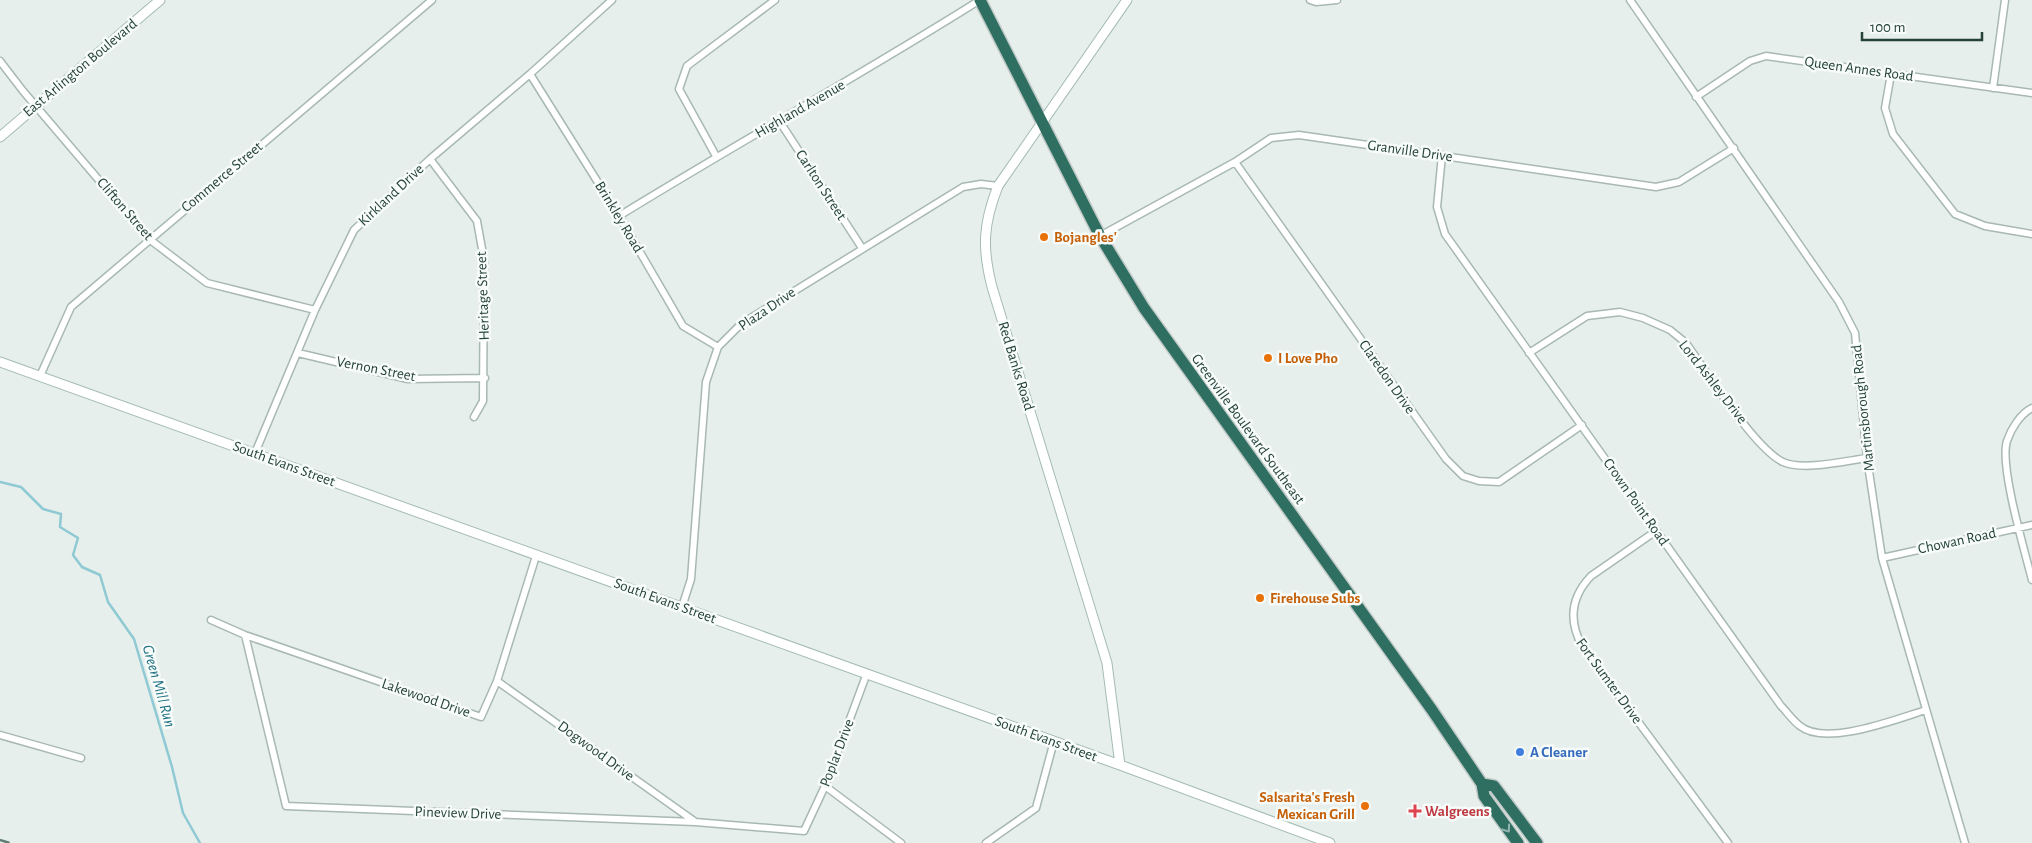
<svg xmlns="http://www.w3.org/2000/svg" width="2032" height="843" viewBox="0 0 2032 843" font-family="'Alegreya Sans',sans-serif">
  <style>
    .lines { fill: none; stroke-linecap: round; stroke-linejoin: round }
    .stream { stroke: #8ec9d4; stroke-width: 2.5 }
    .street-casing { stroke: #a8b8b2; stroke-width: 9 }
    .secondary-casing { stroke: #a4bbb3; stroke-width: 11 }
    .highway-casing { stroke: #c2cac8; stroke-width: 14 }
    .street { stroke: #fff; stroke-width: 6 }
    .secondary { stroke: #fff; stroke-width: 9 }
    .highway { stroke: #2f6f62; stroke-width: 11 }
    .rail { stroke: #5f7d75; stroke-width: 2.5; stroke-dasharray: 10 5; stroke-linecap: butt }
    .oneway { stroke: #93b5ae }
    .food-dot { fill: #e8710a; stroke: #f7fbf9; stroke-width: 2 }
    .shop-dot { fill: #3f7fe0; stroke: #f7fbf9; stroke-width: 2 }
    .health-dot { fill: #e0444e; stroke: #f7fbf9; stroke-width: 2 }
    .labels { text-anchor: middle; dominant-baseline: central; stroke-width: 5; stroke-linejoin: round; paint-order: stroke }
    .street-label { font-size: 15px; fill: #24423a; stroke: #f7fbf9 }
    .food-label { font-size: 15px; font-weight: bold; fill: #c56008; stroke: #f7fbf9; text-anchor: start }
    .shop-label { font-size: 15px; font-weight: bold; fill: #366cbe; stroke: #f7fbf9; text-anchor: start }
    .health-label { font-size: 15px; font-weight: bold; fill: #be3a42; stroke: #f7fbf9; text-anchor: start }
    .water-label { font-size: 16px; font-style: italic; fill: #1c6f80; stroke: #f7fbf9 }
  </style>
  <rect width="100%" height="100%" fill="#e6efeb"/>
  <g class="lines">
    <path class="stream" d="M0 482 21 487 43 509 61 514 60 527 78 538 73 555 82 567 100 575 108 602 134 639 172 767 183 813 200 843"/>
    <g class="street-casing">
      <path id="street" d="M1310 0 1316 2 1337 0
        M1630 0 1839 302 1855 333 1867 458 1882 558 1965 843
        M0 61 23 91 149 239 207 283 315 310
        M530 74 619 216 683 326 718 347
        M1891 74 1885 108 1893 134 1955 214 1985 226 2032 234
        M1993 88 2005 0
        M1696 97 1750 61 1766 56 2032 93
        M780 122 862 248
        M1442 155 1437 207 1445 234 1781 706C1787 712 1793 721 1800 726 1826 747 1896 719 1926 710
        M716 156 679 89 687 66 775 0
        M430 159 477 221 484 260 483 401 474 417
        M1235 162 1446 459 1463 476 1479 481 1499 482 1582 425
        M619 216C739 142 861 75 980 0
        M1100 236 1235 162 1271 138 1299 135 1656 187 1679 182 1734 148
        M298 353 408 379 485 378
        M1529 353 1587 316 1620 312 1643 318 1670 330 1686 343C1706 371 1755 449 1783 462 1803 471 1845 461 1867 458
        M40 376 71 307 432 0
        M2032 408C2020 414 2011 429 2007 441 1999 465 2025 552 2032 580
        M255 453 315 310 354 230 430 159 530 74 612 0
        M1656 531 1591 576C1571 597 1568 620 1582 646L1728 843
        M1882 558 2032 525
        M682 607 691 579 706 382 718 347 741 324 963 187 981 184 998 186
        M211 620 245 635 481 717 497 681 536 556
        M245 635 286 806 695 822 804 831 825 786 867 673
        M497 681 694 821
        M0 735 81 758
        M825 786 901 843
        M986 843 1036 808 1054 741"/>
    </g>
    <g class="secondary-casing">
      <path id="secondary" d="M0 137 160 0
        M0 362 1120 765 1330 843
        M1120 765 1107 663 992 287C982 248 983 224 998 186L1127 0"/>
    </g>
    <g class="highway-casing">
      <path id="highway" d="M980 0 1100 236 1144 308 1432 710 1482 784 1484 796 1518 843
        M1482 784 1494 786 1537 843"/>
    </g>
    <use href="#street" class="street"/>
    <use href="#secondary" class="secondary"/>
    <use href="#highway" class="highway"/>
    <path class="rail" d="M0 840 10 843"/>
  </g>
  <defs><path id="oneway-chevron" d="M-2-3.5L2.5 0L-2 3.5" fill="none" stroke-width="1.6" stroke-linecap="round" stroke-linejoin="round" transform="scale(1.25)"/></defs>
  <use class="oneway" href="#oneway-chevron" transform="translate(1507 829) rotate(54)"/>
  <g class="food-dot">
    <circle cx="1044" cy="237" r="5"/>
    <circle cx="1268" cy="358" r="5"/>
    <circle cx="1260" cy="598" r="5"/>
    <circle cx="1365" cy="806" r="5"/>
  </g>
  <circle class="shop-dot" cx="1520" cy="752" r="5"/>
  <path class="health-dot" d="M1412.5 803.5h5v5h5v5h-5v5h-5v-5h-5v-5h5z"/>
  <g class="labels">
    <g class="street-label">
      <text transform="translate(80 68) rotate(-40)">East Arlington Boulevard</text>
      <text transform="translate(1859 69) rotate(8)">Queen Annes Road</text>
      <text transform="translate(800 109) rotate(-30)">Highland Avenue</text>
      <text transform="translate(1410 151) rotate(8)">Granville Drive</text>
      <text transform="translate(222 177) rotate(-40)">Commerce Street</text>
      <text transform="translate(821 185) rotate(57)">Carlton Street</text>
      <text transform="translate(391 195) rotate(-43)">Kirkland Drive</text>
      <text transform="translate(125 209) rotate(49)">Clifton Street</text>
      <text transform="translate(619 217) rotate(59)">Brinkley Road</text>
      <text transform="translate(483 296) rotate(-92)">Heritage Street</text>
      <text transform="translate(767 309) rotate(-34)">Plaza Drive</text>
      <text transform="translate(1016 366) rotate(73)">Red Banks Road</text>
      <text transform="translate(376 369) rotate(11)">Vernon Street</text>
      <text transform="translate(1387 377) rotate(55)">Claredon Drive</text>
      <text transform="translate(1713 382) rotate(52)">Lord Ashley Drive</text>
      <text transform="translate(1863 408) rotate(-96)">Martinsborough Road</text>
      <text transform="translate(1248 429) rotate(54)">Greenville Boulevard Southeast</text>
      <text transform="translate(284 464) rotate(20)">South Evans Street</text>
      <text transform="translate(1636 502) rotate(55)">Crown Point Road</text>
      <text transform="translate(1957 541) rotate(-12)">Chowan Road</text>
      <text transform="translate(665 601) rotate(20)">South Evans Street</text>
      <text transform="translate(1609 681) rotate(54)">Fort Sumter Drive</text>
      <text transform="translate(426 698) rotate(19)">Lakewood Drive</text>
      <text transform="translate(1046 739) rotate(20)">South Evans Street</text>
      <text transform="translate(596 751) rotate(36)">Dogwood Drive</text>
      <text transform="translate(837 753) rotate(-69)">Poplar Drive</text>
      <text transform="translate(458 813) rotate(2)">Pineview Drive</text>
    </g>
    <g class="food-label">
      <text x="1054" y="237">Bojangles'</text>
      <text x="1278" y="358">I Love Pho</text>
      <text x="1270" y="598">Firehouse Subs</text>
      <text x="1355" y="797" text-anchor="end">Salsarita's Fresh<tspan x="1355" dy="17">Mexican Grill</tspan></text>
    </g>
    <g class="shop-label">
      <text x="1530" y="752">A Cleaner</text>
    </g>
    <g class="health-label">
      <text x="1425" y="811">Walgreens</text>
    </g>
    <g class="water-label">
      <text transform="translate(159 686) rotate(74)">Green Mill Run</text>
    </g>
  </g>
  <path d="M1862 32v8h120v-8" fill="none" stroke="#24423a" stroke-width="2.5"/>
  <text x="1870" y="32" font-size="15" fill="#24423a" stroke="#f7fbf9" stroke-width="4" paint-order="stroke">100 m</text>
</svg>
